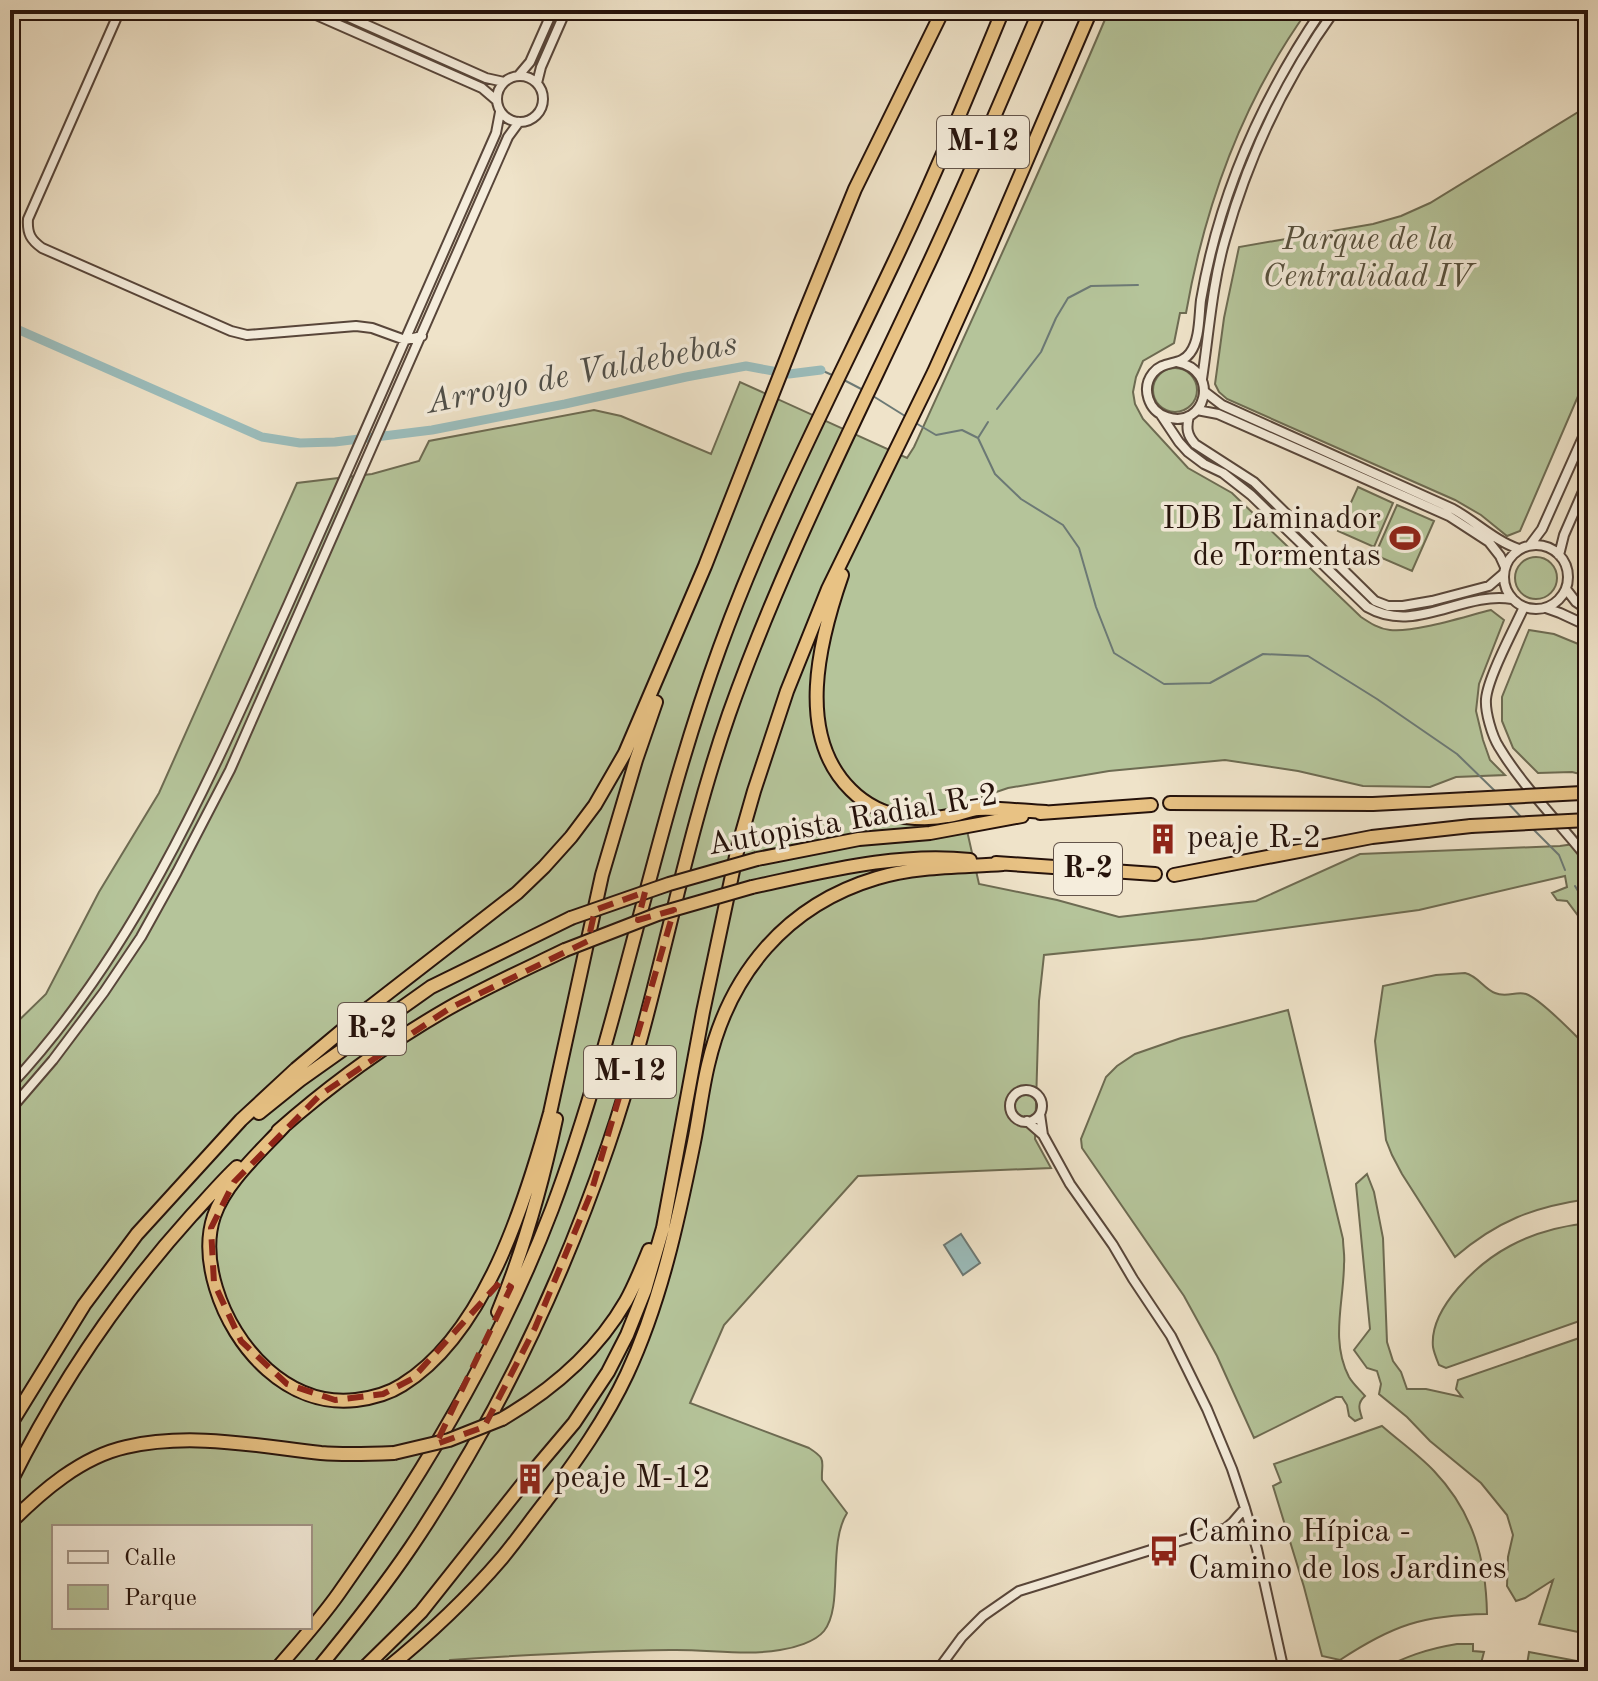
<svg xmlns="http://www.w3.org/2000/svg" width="1598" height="1681" viewBox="0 0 1598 1681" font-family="'Old Standard TT',serif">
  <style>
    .green { fill: #b5c49a; stroke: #6d6b52; stroke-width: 2; fill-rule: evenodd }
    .water { fill: #9bbdbc; stroke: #6c7975; stroke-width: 2 }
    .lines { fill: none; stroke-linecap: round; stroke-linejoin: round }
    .stream { stroke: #6c7975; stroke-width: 2 }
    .canal { stroke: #9bbdbc; stroke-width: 9 }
    .minor-casing { stroke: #58463a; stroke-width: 12 }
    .highway-casing { stroke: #25120b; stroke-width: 16 }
    .minor { stroke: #f5eddc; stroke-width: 8 }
    .highway { stroke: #e8c284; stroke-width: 12 }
    .highway-bridge-casing { stroke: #25120b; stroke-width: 16; stroke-linecap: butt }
    .highway-bridge { stroke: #e8c284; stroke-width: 12 }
    .marked { fill: none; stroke: #8f2418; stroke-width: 6; stroke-dasharray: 16 10; stroke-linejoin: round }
    .labels { text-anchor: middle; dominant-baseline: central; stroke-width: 7; stroke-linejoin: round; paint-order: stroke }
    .shield { fill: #f5eddc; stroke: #63544a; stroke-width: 2 }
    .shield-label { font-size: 30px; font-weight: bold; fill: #25120b }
    .park-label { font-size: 32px; font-style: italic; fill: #57503d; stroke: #f5eddc }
    .poi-label { font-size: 32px; fill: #25120b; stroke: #f5eddc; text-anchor: start }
    .street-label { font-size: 32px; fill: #25120b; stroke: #f5eddc }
    .water-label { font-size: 34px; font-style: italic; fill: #4e4e49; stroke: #f5eddc }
  </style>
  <rect width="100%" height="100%" fill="#efe3c9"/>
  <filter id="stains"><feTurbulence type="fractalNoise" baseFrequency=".0025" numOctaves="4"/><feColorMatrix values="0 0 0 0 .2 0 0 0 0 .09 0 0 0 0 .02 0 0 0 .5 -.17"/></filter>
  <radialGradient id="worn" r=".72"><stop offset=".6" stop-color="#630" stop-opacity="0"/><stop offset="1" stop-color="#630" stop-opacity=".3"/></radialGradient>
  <path class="green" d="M1109 10H1308C1243 100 1205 205 1186 313H1180L1174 343 1143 361 1136 377 1133 392 1135 404 1143 419 1188 468 1232 493 1361 617C1370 623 1379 629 1390 630 1414 633 1466 616 1491 610L1504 620 1479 684 1476 711 1483 740 1490 760 1505 775 1456 777 1430 787 1363 786 1298 771 1225 760 1109 771 1008 788 961 804 979 884 1057 900 1119 917 1256 901 1360 854 1560 846 1588 842V929L1567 901 1557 900 1552 893 1567 887 1565 876 1419 910 1202 939 1044 955 1039 1001 1035 1139 1051 1168 858 1176 724 1325 690 1403 809 1448C828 1460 821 1461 822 1480L847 1513C827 1545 844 1606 824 1631 815 1642 794 1648 780 1650 745 1656 706 1649 670 1650 597 1651 523 1655 450 1660L440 1671H10V1029L46 994 99 892 159 793 297 483 372 474 419 461 429 441 594 410 621 416 711 454 740 382 907 458 914 447C980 302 1047 157 1109 10ZM54 1527H310V1627H54Z
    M1588 106V373L1520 531 1507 536 1481 515 1455 500 1227 399 1219 392 1215 384 1224 318 1239 247 1373 224 1401 216 1430 203Z
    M1153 390a22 22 0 1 1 44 0a22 22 0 1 1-44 0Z
    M1358 487 1393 503 1374 547 1338 531Z
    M1397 505 1434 521 1412 571 1375 555Z
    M1515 578a21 21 0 1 1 42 0a21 21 0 1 1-42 0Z
    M1529 630 1554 634 1588 648V776L1572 772 1538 773 1513 748 1502 721V697Z
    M1465 973C1478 976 1483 988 1495 993 1506 998 1516 991 1526 994 1541 999 1575 1035 1588 1048V1199C1533 1207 1497 1221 1455 1257L1402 1174 1392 1155 1386 1140 1375 1041 1383 986 1436 975Z
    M1288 1010 1343 1239C1343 1247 1345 1256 1344 1264 1344 1301 1330 1341 1349 1377 1353 1384 1360 1390 1365 1396 1357 1403 1359 1409 1362 1418L1355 1421 1349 1416 1347 1405 1342 1397H1336L1254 1438 1217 1356 1184 1296 1082 1148 1081 1139 1106 1077 1117 1066 1135 1054 1181 1038Z
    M1367 1174 1374 1192 1383 1238 1387 1342 1393 1361 1401 1372 1407 1389H1426L1462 1397 1456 1389 1458 1380 1588 1335V1634L1539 1624 1553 1580 1525 1598 1516 1601 1507 1586 1508 1557 1513 1535 1507 1515 1481 1483 1430 1441 1407 1417 1379 1394 1381 1384 1377 1371 1367 1368 1354 1350 1370 1329 1356 1184Z
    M1588 1223V1318L1446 1368 1439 1365C1437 1360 1434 1353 1433 1347 1429 1308 1478 1263 1510 1246 1534 1233 1561 1226 1588 1223Z
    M1382 1426C1399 1441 1419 1455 1434 1471 1473 1512 1486 1559 1487 1614 1423 1615 1393 1625 1340 1660L1322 1656 1304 1587 1273 1486 1281 1482 1274 1464Z
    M1457 1644H1473V1651L1484 1652 1479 1671H1377C1405 1657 1426 1649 1457 1644Z
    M1529 1652 1588 1663V1671H1526Z"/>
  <path class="water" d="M961 1234 980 1263 963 1275 944 1245Z"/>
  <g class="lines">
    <path class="stream" d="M821 370 832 375
      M842 379 865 391
      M873 396 905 416
      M997 409 1041 352 1056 318 1068 298 1091 286 1138 285
      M914 422 936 435 962 430 978 438 995 474 1021 499 1063 525 1079 548 1096 607 1114 653 1164 684 1210 683 1263 654 1308 656 1377 699 1457 754 1496 792
      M978 438 988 422
      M1507 802 1522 818
      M1532 828 1559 855 1565 870
      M1575 886 1578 891 1588 897"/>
    <path class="canal" d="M10 326 262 437 300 443 335 442 432 430 565 404 686 377 746 366 789 374 821 370"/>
    <g class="minor-casing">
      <path id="minor" d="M120 10 28 219C27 234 31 240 42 248L231 331 247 335 356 326 372 328 405 340 422 336
        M305 10 482 88 496 100
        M333 10 486 78 504 82
        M519 75 530 62 553 10
        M497 99a23 23 0 1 1 46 0a23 23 0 1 1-46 0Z
        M537 83 541 67 566 10
        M1177 362C1222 371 1205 430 1167 417 1148 411 1141 388 1153 373 1163 360 1181 366 1190 353 1200 340 1199 316 1201 300 1219 195 1262 98 1322 10
        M1202 379C1209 333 1212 285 1225 240 1248 158 1285 79 1335 10
        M1205 392 1222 405 1453 509C1475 521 1495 541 1519 549
        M1197 410 1218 414 1449 516 1489 542 1500 556 1505 567
        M1161 415 1179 442 1188 452 1204 464 1223 473 1251 495 1367 607C1416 635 1461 591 1512 599
        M1189 416C1186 428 1187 435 1195 444L1254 482 1375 601 1388 606H1403L1432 601 1489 586 1503 574
        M1504 577a32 32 0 1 1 64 0a32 32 0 1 1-64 0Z
        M1530 545 1542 529 1588 426
        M1559 555 1564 535 1588 480
        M1566 589 1576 602 1588 610
        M1524 607C1514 629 1488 677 1486 699 1485 712 1492 736 1499 747 1523 787 1559 822 1588 859
        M1546 608 1560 613 1588 626
        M10 1086C138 949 212 774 288 605 358 448 426 291 496 133L500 112
        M1010 1106a16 16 0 1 1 32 0a16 16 0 1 1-32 0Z
        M10 1110 53 1060 104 992 141 937 177 872 230 770 508 137 519 122
        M1027 1121 1043 1135 1040 1114
        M1043 1135 1070 1184 1113 1245 1133 1279 1171 1336 1207 1409 1232 1469 1245 1508 1257 1549 1284 1671
        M1226 1528 1233 1522 1245 1508
        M937 1671 962 1637 983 1616 1019 1591 1215 1530C1230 1527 1241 1531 1254 1539"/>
    </g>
    <g class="highway-casing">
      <path id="highway" d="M842 575C819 641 795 735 851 790 866 805 885 814 905 817 920 819 934 819 948 816 958 815 968 810 978 809 1000 808 1024 811 1046 812
        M1170 803 1373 804 1469 799
        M1040 813 1151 805
        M757 859 859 839 930 833 1022 816
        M996 863 1155 874
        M1174 875 1372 837 1471 826
        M752 887C823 872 897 852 970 860
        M259 1113 300 1080 431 987 571 918
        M284 1126C260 1152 225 1183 214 1216 206 1240 209 1265 216 1288 234 1348 288 1408 356 1400 372 1398 388 1394 402 1385 485 1334 525 1203 550 1113L602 875 636 760 656 702
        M278 1131C330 1085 388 1043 449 1008 486 987 526 969 565 950
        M498 1312C524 1249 542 1185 556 1119
        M502 1419C552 1390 597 1351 626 1301 635 1285 642 1267 649 1250
        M10 1425 84 1305 137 1234 241 1120 296 1069 370 1007 517 893 544 867 571 837 595 805 625 753 705 566 802 319 855 189 943 10
        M10 1483C58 1386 119 1296 191 1216 206 1200 221 1182 237 1167
        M10 1523C42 1491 81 1457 126 1447 191 1432 257 1446 321 1453 345 1455 370 1454 394 1453
        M275 1671C297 1645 320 1620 339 1593 422 1476 501 1343 552 1209 621 1025 653 830 720 647 768 515 834 389 894 262 933 180 968 95 1003 10
        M316 1671C349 1631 382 1590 411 1547 494 1424 560 1286 608 1146 657 1004 680 855 729 714 782 564 855 422 922 278 964 190 1001 100 1040 10
        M361 1671 421 1612 525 1481 574 1423 608 1372 627 1335 645 1290 663 1228 703 1012 738 847 754 791 787 691 828 589 934 372 978 274 1091 10
        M384 1671C426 1637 467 1599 502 1558 517 1540 531 1520 546 1501 576 1461 606 1419 627 1374 661 1301 678 1221 694 1142 699 1117 702 1090 708 1065 729 974 786 905 877 878 917 866 962 867 1003 864"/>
    </g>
    <use href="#minor" class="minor"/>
    <use href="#highway" class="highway"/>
    <g class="highway-bridge-casing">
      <path id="highway-bridge" d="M1469 799 1582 793
        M1471 826 1588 820
        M571 918 669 884 757 859
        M565 950 658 914 752 887
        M394 1453 449 1440 502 1419"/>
    </g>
    <use href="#highway-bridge" class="highway-bridge"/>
  </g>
  <path class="marked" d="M645 892 638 920 674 910 591 1193 535 1328 484 1427 436 1444 511 1287 501 1281 412 1379 383 1394 335 1400 287 1384 241 1341 214 1283 211 1228 234 1182 320 1095 450 1008 588 941 595 910Z"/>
  <defs>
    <g id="stadium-bare" transform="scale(2.4)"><path d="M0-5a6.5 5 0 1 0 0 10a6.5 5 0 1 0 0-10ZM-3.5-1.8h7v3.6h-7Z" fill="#8f2418" stroke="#f5eddc" stroke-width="2.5" paint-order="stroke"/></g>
    <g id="building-bare" transform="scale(2.4)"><path d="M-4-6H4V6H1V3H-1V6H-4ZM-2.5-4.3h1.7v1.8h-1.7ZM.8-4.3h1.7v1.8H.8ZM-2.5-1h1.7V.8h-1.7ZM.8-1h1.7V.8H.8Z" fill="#8f2418" stroke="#f5eddc" stroke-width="2.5" paint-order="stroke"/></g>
    <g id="bus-bare" transform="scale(2.4)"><path d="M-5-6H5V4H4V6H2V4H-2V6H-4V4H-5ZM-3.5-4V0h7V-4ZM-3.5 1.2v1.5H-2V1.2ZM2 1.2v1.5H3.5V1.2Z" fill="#8f2418" stroke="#f5eddc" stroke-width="2.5" paint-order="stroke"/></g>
  </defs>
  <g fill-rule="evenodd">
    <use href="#stadium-bare" x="1405" y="538"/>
    <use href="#building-bare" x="1163" y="839"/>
    <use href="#building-bare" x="530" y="1479"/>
    <use href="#bus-bare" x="1164" y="1551"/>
  </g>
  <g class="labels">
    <g class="shield">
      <rect x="937" y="116" width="92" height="52" rx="6"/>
      <rect x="1054" y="843" width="68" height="52" rx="6"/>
      <rect x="338" y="1003" width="68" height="52" rx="6"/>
      <rect x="584" y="1046" width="92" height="52" rx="6"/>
    </g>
    <g class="shield-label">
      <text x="983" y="142">M-12</text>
      <text x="1088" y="869">R-2</text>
      <text x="372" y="1029">R-2</text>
      <text x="630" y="1072">M-12</text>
    </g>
    <g class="park-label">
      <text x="1368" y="241">Parque de la<tspan x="1368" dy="37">Centralidad IV</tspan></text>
    </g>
    <g class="poi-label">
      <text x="1381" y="520" text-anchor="end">IDB Laminador<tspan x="1381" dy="37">de Tormentas</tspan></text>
      <text x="1187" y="839">peaje R-2</text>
      <text x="554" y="1479">peaje M-12</text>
      <text x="1188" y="1533">Camino Hípica -<tspan x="1188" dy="37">Camino de los Jardines</tspan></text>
    </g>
    <g class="street-label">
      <text transform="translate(853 821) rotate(-10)">Autopista Radial R-2</text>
    </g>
    <g class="water-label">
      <text transform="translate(582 374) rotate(-11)">Arroyo de Valdebebas</text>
    </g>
  </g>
  <rect width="1598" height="1681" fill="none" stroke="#efe3c9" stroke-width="40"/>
  <rect x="12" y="12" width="1574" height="1657" fill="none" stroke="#25120b" stroke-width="4"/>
  <rect x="20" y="20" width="1558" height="1641" fill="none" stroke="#25120b" stroke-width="2"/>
  <rect x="52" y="1525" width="260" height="104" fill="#f5eddc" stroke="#a29588" stroke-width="2"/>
  <rect x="68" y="1551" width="40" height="12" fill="#f5eddc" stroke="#a29588" stroke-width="2"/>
  <text x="124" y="1565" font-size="24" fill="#25120b">Calle</text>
  <rect x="68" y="1585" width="40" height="24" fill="#b5c49a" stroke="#a29588" stroke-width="2"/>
  <text x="124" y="1605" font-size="24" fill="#25120b">Parque</text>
  <rect width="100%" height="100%" filter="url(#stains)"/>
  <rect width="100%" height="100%" fill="url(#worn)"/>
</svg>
